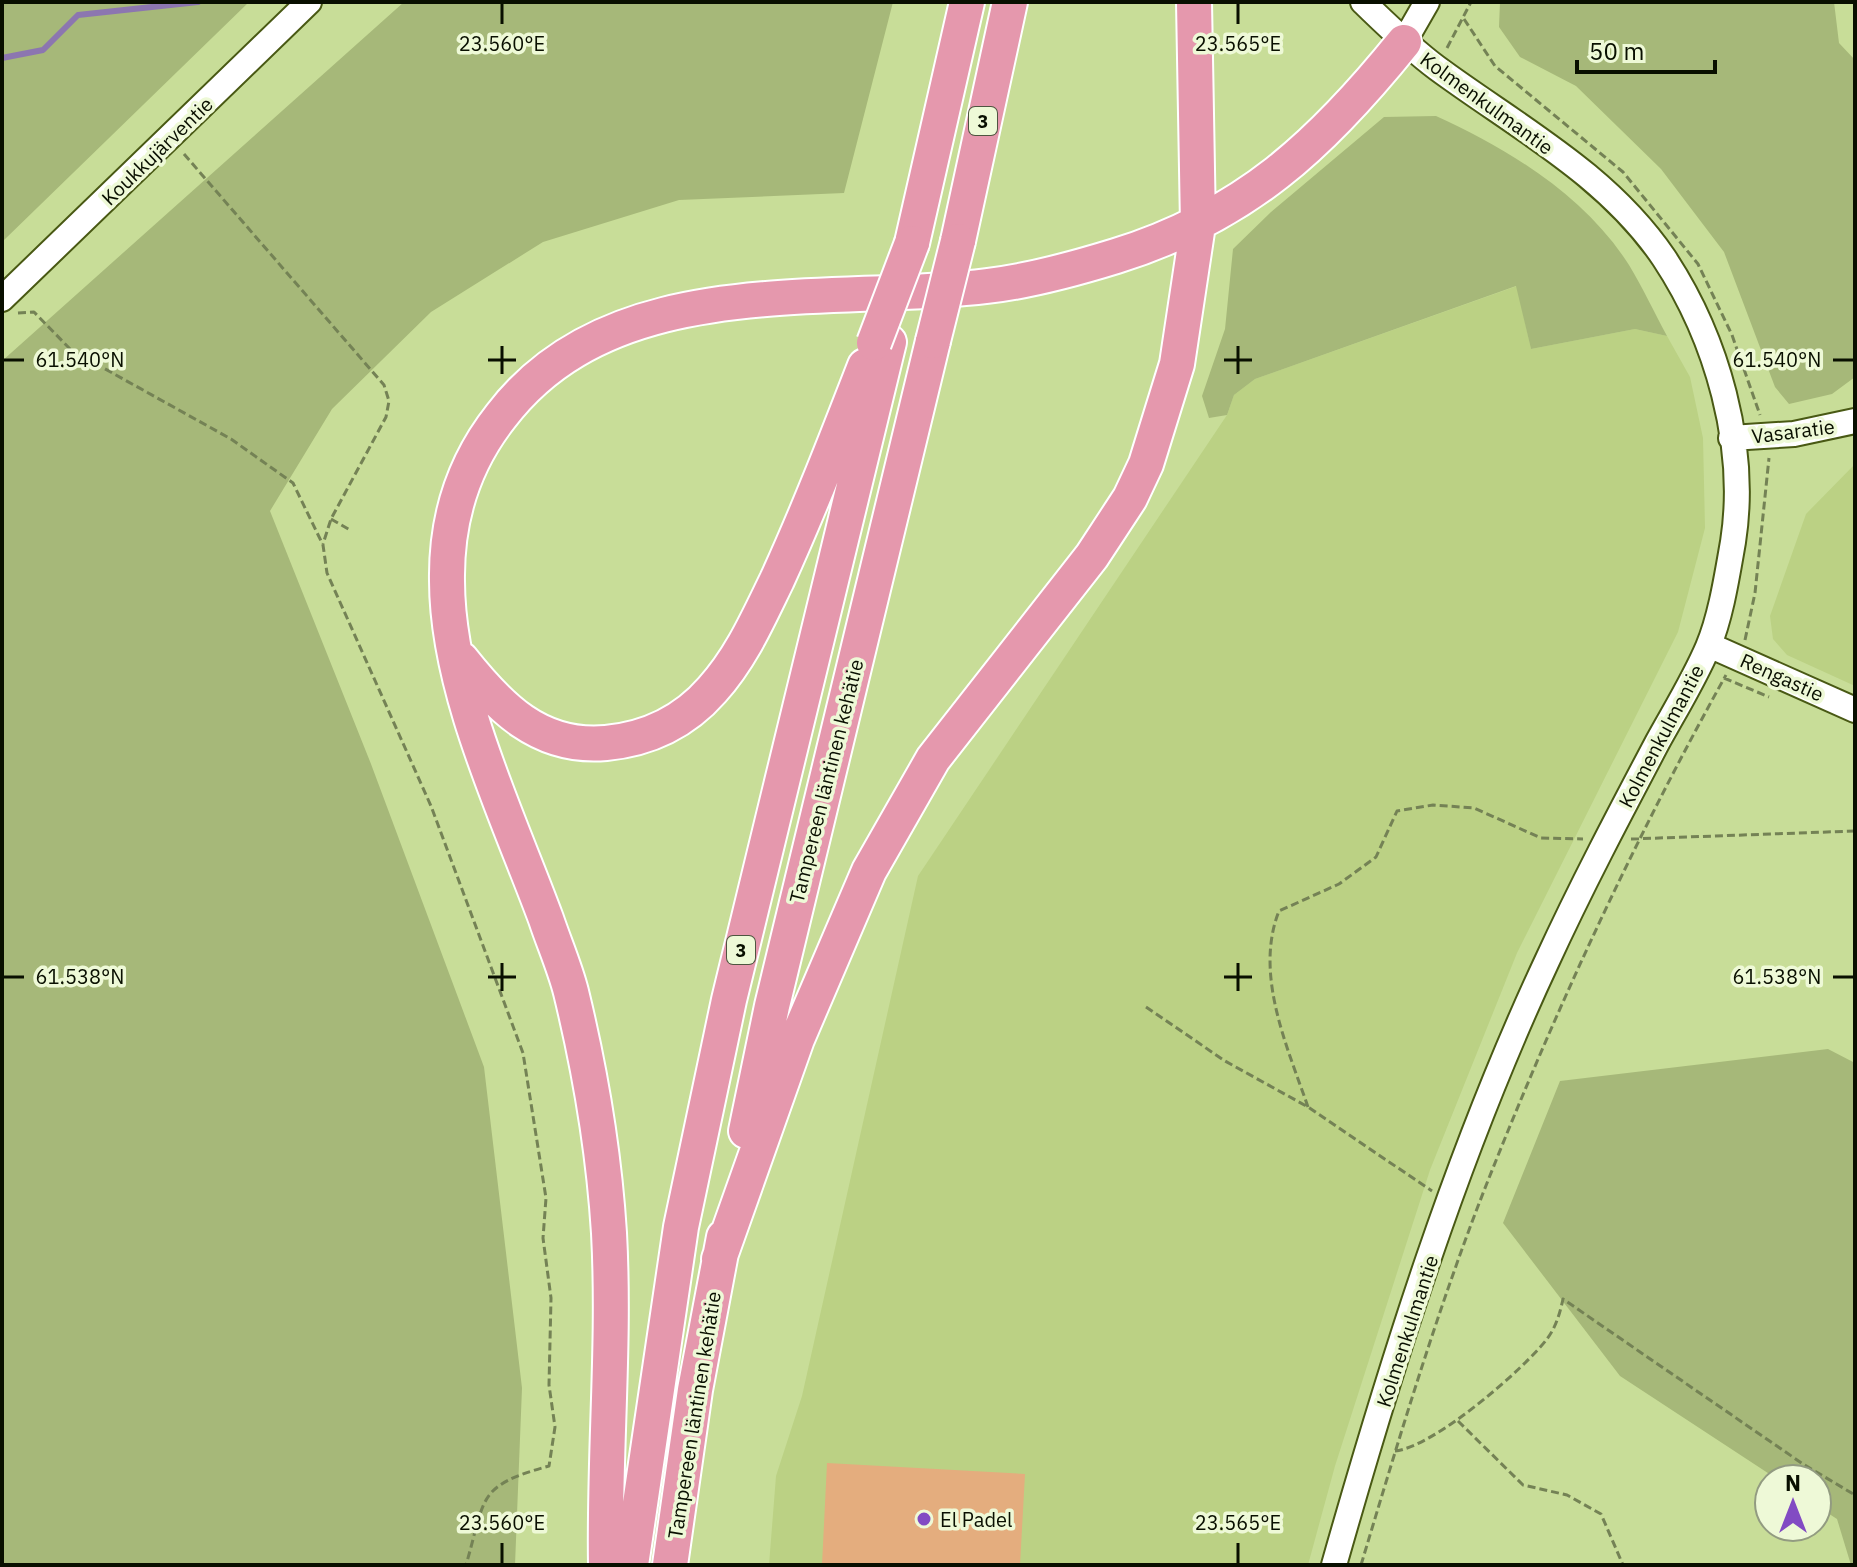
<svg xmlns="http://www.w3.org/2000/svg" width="1857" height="1567" viewBox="0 0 1857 1567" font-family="'IBM Plex Sans',sans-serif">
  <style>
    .built { fill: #bbd184 }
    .green { fill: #a6b879 }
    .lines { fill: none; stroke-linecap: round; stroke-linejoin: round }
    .stream { stroke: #8c76b0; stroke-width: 6 }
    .building { fill: #e4ad7e }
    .minor-casing { stroke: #495914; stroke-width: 28 }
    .highway-casing { stroke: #fff; stroke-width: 38 }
    .path { stroke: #748255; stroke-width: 3; stroke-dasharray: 8 4; stroke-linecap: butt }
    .minor { stroke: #fff; stroke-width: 24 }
    .highway { stroke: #e598ad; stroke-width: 34 }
    .highway-bridge-casing { stroke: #fff; stroke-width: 38; stroke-linecap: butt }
    .highway-bridge { stroke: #e598ad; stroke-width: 34 }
    .ticks { fill: none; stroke: #090f00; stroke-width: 3 }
    .poi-dot { fill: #824bc3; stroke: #eef9d7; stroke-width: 3 }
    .labels { text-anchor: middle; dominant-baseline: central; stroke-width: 7; stroke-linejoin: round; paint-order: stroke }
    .shield { fill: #eef9d7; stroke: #4e5540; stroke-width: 2 }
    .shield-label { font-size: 18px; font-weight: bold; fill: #090f00 }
    .street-label { font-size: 20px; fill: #090f00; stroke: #eef9d7 }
    .poi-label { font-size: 20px; fill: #090f00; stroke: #eef9d7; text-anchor: start }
    .ticks-label { font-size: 20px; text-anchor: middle; fill: #090f00; stroke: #eef9d7; stroke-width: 7; stroke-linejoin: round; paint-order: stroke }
  </style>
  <rect width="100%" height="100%" fill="#c8dd98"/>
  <path class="built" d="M1517 286 1531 349 1635 329 1667 336 1690 377 1703 438 1705 528 1678 632 1517 953 1430 1170 1335 1466 1308 1565H769L776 1476 802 1396 918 876 1227 415 1234 395 1255 379Z
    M1855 464V686L1787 655 1773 639 1770 616 1806 514Z"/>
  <path class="green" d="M2 2H249L2 242Z
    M404 2H893L844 193 679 200 543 242 431 312 332 409 270 511 371 764 484 1067 522 1388 515 1565H2V361Z
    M1500 2H1834L1839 43 1855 60V377L1832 394 1789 404 1775 387 1724 252 1661 169 1576 86 1520 57 1499 27Z
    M1436 116C1509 149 1585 196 1629 265 1643 288 1654 312 1667 336L1635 329 1531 349 1516 286 1255 379 1234 395 1227 415 1209 418 1202 396 1225 329 1233 249 1271 212 1384 117Z
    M1828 1049 1855 1063V1565H1851L1837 1519 1817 1506V1479H1777L1620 1376 1503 1223 1560 1081Z"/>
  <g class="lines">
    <path class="stream" d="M2 58 43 50 78 15 198 2"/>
  </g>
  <path class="building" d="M827 1463 1025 1474 1020 1565H822Z"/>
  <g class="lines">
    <g class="minor-casing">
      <path id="minor" d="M1404 42 1427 2
        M2 299 309 2
        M1731 438 1794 434 1855 421
        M1709 645 1855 710
        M1334 1565C1392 1361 1457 1153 1547 961 1581 887 1619 815 1657 743 1674 712 1694 680 1708 647 1721 616 1727 576 1733 542 1748 446 1717 338 1664 258 1607 174 1517 127 1437 68 1410 48 1387 25 1363 2"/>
    </g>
    <g class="highway-casing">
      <path id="highway" d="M958 241 1010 2
        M912 243 967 2
        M461 659C499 707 539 749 606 743 648 739 684 722 712 690 741 658 758 619 777 580 809 510 837 438 865 366
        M746 1131 772 1006 933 341
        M719 1259 797 1039 869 871 933 759 1092 556 1130 498 1146 464 1177 364 1198 225 1194 2
        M606 1565C604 1454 615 1344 609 1233 604 1153 590 1070 571 992 565 968 554 943 546 919 508 816 447 691 447 581 446 520 463 464 501 416 613 269 825 306 987 286 1031 281 1074 269 1116 256 1245 216 1321 145 1404 42
        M631 1565 681 1227 729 1000 889 342
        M670 1565 695 1390 724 1237"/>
    </g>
    <path class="path" d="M1464 19 1495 66 1623 172 1698 264 1732 335 1760 415
      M1447 48 1471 2
      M184 154 384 385 389 401 386 417 331 519 323 544
      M18 313 34 312 71 350 231 439 293 483 323 545 327 573 431 806 523 1053 546 1198 543 1238 551 1298 549 1385 555 1427 549 1466C476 1486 486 1497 466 1565
      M331 519 350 530
      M1745 640 1755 593 1769 458
      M1724 678 1769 697
      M1631 839 1855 831
      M1146 1007 1225 1061 1308 1107 1432 1191
      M1308 1107C1287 1046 1254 974 1279 911L1339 884 1376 857 1397 811 1433 805 1474 808 1541 838 1583 839
      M1458 1421 1523 1485 1567 1495 1601 1514 1623 1565
      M1395 1451C1434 1447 1523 1370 1547 1339 1556 1327 1560 1313 1563 1299L1803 1464 1855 1495
      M1361 1565C1401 1432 1441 1297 1493 1168 1560 1000 1638 833 1726 675"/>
    <use href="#minor" class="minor"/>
    <use href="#highway" class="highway"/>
    <g class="highway-bridge-casing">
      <path id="highway-bridge" d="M933 341 958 241
        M874 343 912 243"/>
    </g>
    <use href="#highway-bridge" class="highway-bridge"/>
  </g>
  <path class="ticks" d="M502 4V24M1238 4V24M502 346V374M1238 346V374M4 360H24M488 360H516M1224 360H1252M1833 360H1853M502 963V991M1238 963V991M4 977H24M488 977H516M1224 977H1252M1833 977H1853M502 1543V1563M1238 1543V1563"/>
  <circle class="poi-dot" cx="924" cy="1519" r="8"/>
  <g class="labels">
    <g class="shield">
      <rect x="969" y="107" width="28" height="28" rx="6"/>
      <rect x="727" y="936" width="28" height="28" rx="6"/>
    </g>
    <g class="shield-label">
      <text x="983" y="121">3</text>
      <text x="741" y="950">3</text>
    </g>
    <g class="street-label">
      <text transform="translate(1487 103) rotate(36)">Kolmenkulmantie</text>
      <text transform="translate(157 151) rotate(-44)">Koukkujärventie</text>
      <text transform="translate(1793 431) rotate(-7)">Vasaratie</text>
      <text transform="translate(1782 677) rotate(24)">Rengastie</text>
      <text transform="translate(1661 736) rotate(-62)">Kolmenkulmantie</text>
      <text transform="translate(826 781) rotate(-76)">Tampereen läntinen kehätie</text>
      <text transform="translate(1407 1331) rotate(-72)">Kolmenkulmantie</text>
      <text transform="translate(694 1415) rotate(-81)">Tampereen läntinen kehätie</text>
    </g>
    <g class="poi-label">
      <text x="940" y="1519">El Padel</text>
    </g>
  </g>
  <g class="ticks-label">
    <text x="502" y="51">23.560°E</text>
    <text x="1238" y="51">23.565°E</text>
    <text x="80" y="367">61.540°N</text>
    <text x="1777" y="367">61.540°N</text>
    <text x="80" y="984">61.538°N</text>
    <text x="1777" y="984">61.538°N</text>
    <text x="502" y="1530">23.560°E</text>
    <text x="1238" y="1530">23.565°E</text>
  </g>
  <rect width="1857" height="1567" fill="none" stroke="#090f00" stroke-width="8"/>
  <g transform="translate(1793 1503)"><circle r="38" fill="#eef9d7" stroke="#929b81" stroke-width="2"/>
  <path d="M0-6L14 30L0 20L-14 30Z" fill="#824bc3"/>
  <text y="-12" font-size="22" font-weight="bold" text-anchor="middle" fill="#090f00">N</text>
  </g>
  <path d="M1577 60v12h138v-12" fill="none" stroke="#090f00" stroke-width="4"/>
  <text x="1589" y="60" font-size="24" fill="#090f00" stroke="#eef9d7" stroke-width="6" paint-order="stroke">50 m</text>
</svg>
